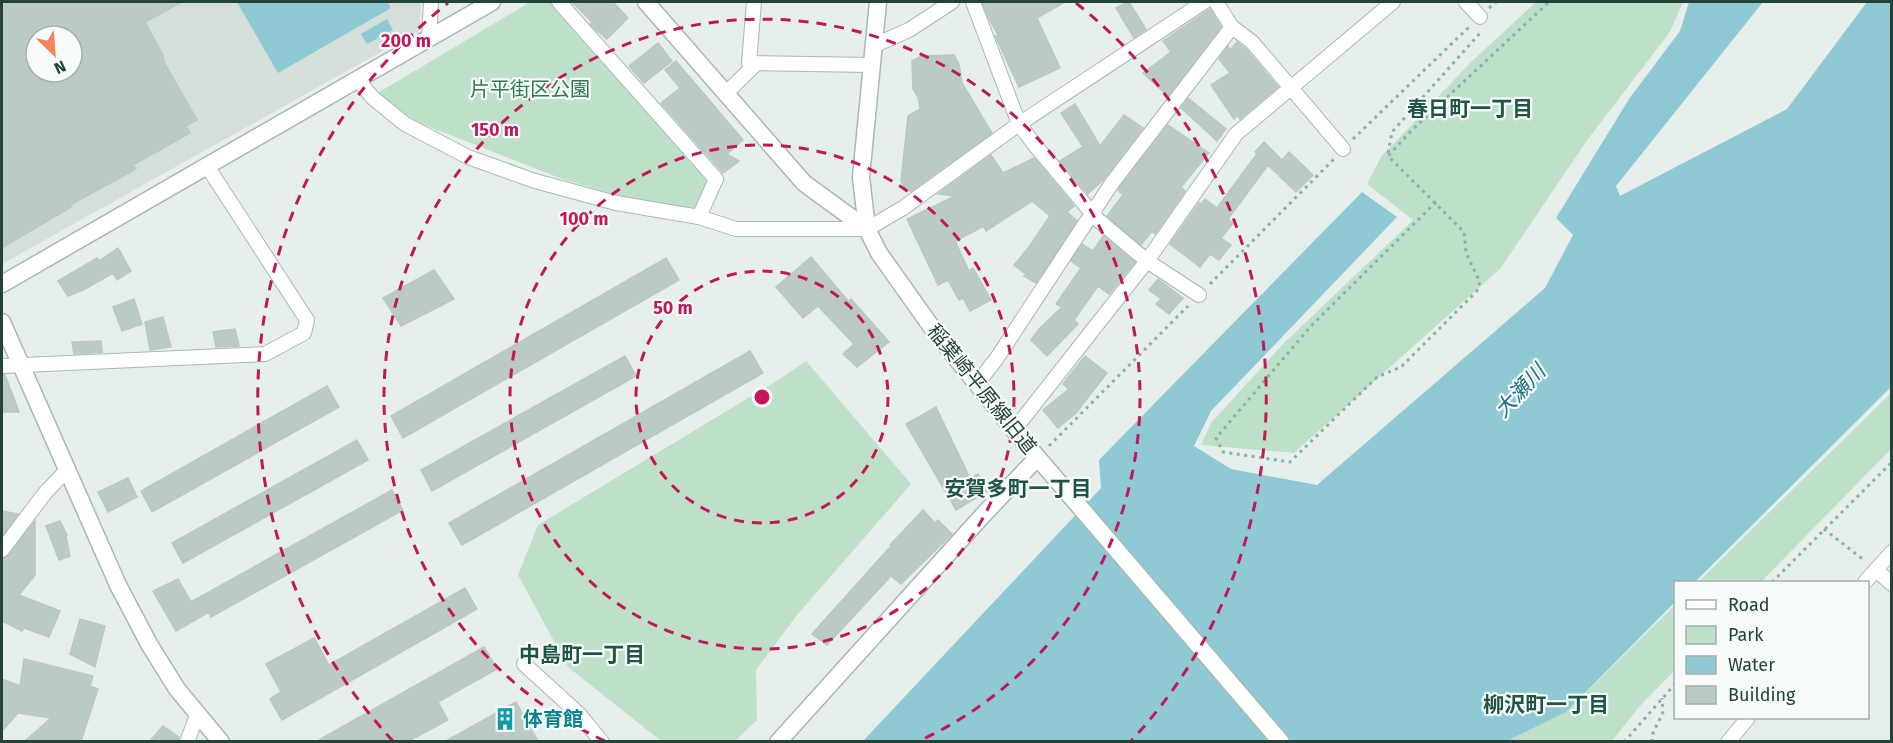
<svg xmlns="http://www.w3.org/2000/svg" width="1893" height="743" viewBox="0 0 1893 743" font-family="'Fira Sans','Noto Sans JP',sans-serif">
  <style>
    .built { fill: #d4dfda; fill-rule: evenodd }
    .green { fill: #bfe0c8 }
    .water { fill: #8ec9d4 }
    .building { fill: #bbcac4; stroke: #b8c9c2; stroke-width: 1.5; fill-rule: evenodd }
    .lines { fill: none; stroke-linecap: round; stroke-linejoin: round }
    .minor-casing { stroke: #a8b8b2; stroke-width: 16 }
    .tertiary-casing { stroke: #a8b8b2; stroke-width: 19 }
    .path { stroke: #86b3a5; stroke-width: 3; stroke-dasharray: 3 4.5; stroke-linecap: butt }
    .minor { stroke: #fff; stroke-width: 14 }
    .tertiary { stroke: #fff; stroke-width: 16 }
    .ring { fill: none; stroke: #c2185b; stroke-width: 3; stroke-dasharray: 10 8 }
    .labels { text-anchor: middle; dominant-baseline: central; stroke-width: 4.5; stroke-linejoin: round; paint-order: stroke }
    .park-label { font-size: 20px; fill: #2d7a4b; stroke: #f7fbf9 }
    .street-label { font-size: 20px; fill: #24423a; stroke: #f7fbf9 }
    .culture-label { font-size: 20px; font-weight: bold; fill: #0d838f; stroke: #f7fbf9; text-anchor: start }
    .neighbourhood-label { font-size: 21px; font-weight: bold; fill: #1f5548; stroke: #f7fbf9 }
    .water-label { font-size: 21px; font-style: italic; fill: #1c6f80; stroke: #f7fbf9 }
    .centre { fill: #c2185b; stroke: #f7fbf9; stroke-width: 3 }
    .ring-label { font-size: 18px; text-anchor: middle; font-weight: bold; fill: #c2185b; stroke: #f7fbf9; stroke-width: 4.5; stroke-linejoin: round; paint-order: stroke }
  </style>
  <rect width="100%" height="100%" fill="#e6efeb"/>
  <path class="built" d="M2 2H421L420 30 2 264ZM36 36H72V72H36Z"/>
  <path class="green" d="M530 2H550L712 182 698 211 632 199 562 179 417 122 376 94Z
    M1536 2H1683L1670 32 1588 139 1500 269 1294 453 1201 445 1211 423 1283 344 1413 220 1367 184 1381 157 1471 62Z
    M806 361 911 484 797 615 756 670 757 720 735 741H661L568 667 518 575 538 525 783 377Z
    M1891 393V449L1761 582H1698Z
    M1675 605V670L1639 707 1612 741 1505 742 1566 712Z"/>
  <path class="water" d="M237 2H388L391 8 278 73Z
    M1689 2H1763L1616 186 1620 196 1787 109 1867 2H1891V387L1695 582H1676L1675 602 1566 712 1505 742H862L1101 488 1099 460 1362 192 1397 217 1211 411 1194 446 1231 469 1317 485 1545 288 1573 235 1556 218 1629 99 1680 31Z
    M387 19 393 30 367 44 361 34Z"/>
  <path class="building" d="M2 2H182L145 22 163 55 164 62 197 120 186 126 190 133 133 165 136 169 70 205 71 207 2 248ZM36 36H72V72H36Z
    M572 2H613L628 18 607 39 596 30 590 24 592 22Z
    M982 2H1065L1037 18 1060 68 1019 87 998 42 995 36 998 35 989 19Z
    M1127 2H1129L1146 29 1134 38 1116 8Z
    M1210 9 1221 27 1168 96 1143 73 1171 52 1163 41Z
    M1237 42 1246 49 1278 87 1240 119 1237 115 1234 119 1211 85 1230 73 1219 59 1228 46 1230 50Z
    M658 43 672 61 644 83 629 66Z
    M954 55 959 64 962 83 992 133 911 191H907L901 181 908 116 920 109 918 97 913 89 912 61 921 56Z
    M676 61 743 140 727 154 739 161 723 173 661 103 680 88 665 70Z
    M1188 98 1226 129 1217 141 1181 108Z
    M1075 104 1100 146 1124 115 1143 128 1103 180 1088 194 1060 161 1083 147 1061 113Z
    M1168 125 1209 153 1181 187 1185 191 1155 234 1152 231 1141 245 1107 216 1123 195 1118 190 1119 188Z
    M1264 142 1282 160 1289 152 1313 175 1296 192 1268 165 1228 219 1233 223 1221 238 1231 245 1219 260 1210 254 1200 267 1170 244 1199 203 1201 204 1205 199 1217 208 1256 155 1259 157 1255 152Z
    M991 155 1003 173 1034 158 1074 206 1067 212 1077 221 1036 283 1024 276 1026 274 1014 265 1029 247 1050 216 1032 201 986 231 984 226 955 241 969 271 973 268 991 300 970 311 963 298 959 300 948 280 938 285 907 219 955 196 938 194Z
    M1103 236 1135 262 1109 294 1098 286 1074 320 1078 324 1047 356 1031 340 1039 329 1062 307 1056 304 1081 268 1071 261 1082 244 1093 251Z
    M118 248 131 271 117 280 113 273 85 289 68 296 58 281 97 258 99 261Z
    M811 257 849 302 851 299 889 342 857 367 843 354 854 344 818 306 803 318 776 287Z
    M666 258 679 280 403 438 391 416Z
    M434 270 454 299 401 326 383 298Z
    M1158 279 1183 298 1169 314 1156 304 1161 299 1149 290Z
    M134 299 142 324 122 331 113 307Z
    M163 317 171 347 150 350 145 322Z
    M235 329 239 346 216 347 213 332Z
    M101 341 102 352 74 354 72 342Z
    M750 351 763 373 462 545 449 523Z
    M625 356 636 376 432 491 421 470Z
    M1085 356 1107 373 1076 413 1058 428 1043 410 1069 389 1063 384Z
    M2 375H5L19 412H2Z
    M327 386 339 407 152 512 141 491Z
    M936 407 970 478 978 474 988 491 956 510 906 424Z
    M357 440 368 460 183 563 172 543Z
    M128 478 137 497 108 512 98 492Z
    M392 490 403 510 211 617 209 612 176 631 153 591 178 579 191 602Z
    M923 510 935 523 938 520 952 534 901 584 891 576 827 645 812 634 891 546 890 545Z
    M2 511 18 514 2 536Z
    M35 521V575L19 595 60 611 49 637 24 628 22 631 2 621V559L9 555Z
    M60 521 67 535 66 536 70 556 59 560 46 526Z
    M465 588 477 609 282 720 270 699 281 692 266 664 314 638 329 665Z
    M80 619 105 626 95 667 70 654Z
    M484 647 497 669 438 702 448 720 409 741H317Z
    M24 659 93 676 90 686 98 689 81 741H25L51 718 18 713 2 731V679L20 686Z
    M516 702 538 741H446Z
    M163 726 179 737 178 741H150Z"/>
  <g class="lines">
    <g class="minor-casing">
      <path id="minor" d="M559 2 716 179 699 217
        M754 2 749 63 871 65
        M973 2 1019 124 1034 144 1097 219 1147 261 1199 295
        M1466 2 1480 17
        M1232 27 1252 42 1343 149
        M429 38 431 2
        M873 46 909 30 952 2
        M357 79 373 98 405 124 468 157 535 181 616 203 699 217 736 229H867L903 208 1019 124 1204 2
        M726 93 757 63
        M2 366 265 354 304 333 307 320 207 166
        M977 384 997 358 1112 183 1232 27 1216 2
        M1014 430 1147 261 1236 134 1393 2
        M2 550 45 493 66 471
        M1876 570 1892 584
        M1865 582 1892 552
        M524 664 579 714 602 742
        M187 742 198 713
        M1728 742 1748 718"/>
    </g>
    <g class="tertiary-casing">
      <path id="tertiary" d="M646 2 804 183 867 229
        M878 2 861 177 867 229 879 253 935 332 1014 430 1281 742
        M2 284 492 2
        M2 322 118 585 149 644 177 689 221 742
        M778 742 984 514 1037 458"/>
    </g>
    <path class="path" d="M1489 8 1496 2
      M1353 139 1469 27
      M1388 153 1392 132 1481 32
      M1436 202 1311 326 1216 438 1223 452 1290 462 1377 377 1401 367 1477 291 1480 282 1466 253 1464 232 1388 156 1412 130 1549 2
      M1210 284 1334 159
      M1049 446 1188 306
      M1824 529 1865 561
      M1772 582 1892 462
      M1624 742 1676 683
      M1652 742 1653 733 1663 712 1662 698"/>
    <use href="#minor" class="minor"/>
    <use href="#tertiary" class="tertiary"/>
  </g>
  <g class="ring">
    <circle cx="762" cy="397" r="126"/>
    <circle cx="762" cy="397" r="252"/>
    <path d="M605 741A378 378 0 1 1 919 741"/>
    <path d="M393 741A504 504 0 0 1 448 3M1076 3A504 504 0 0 1 1131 741"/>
  </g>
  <defs>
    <g id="building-bare" transform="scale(1.8)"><path d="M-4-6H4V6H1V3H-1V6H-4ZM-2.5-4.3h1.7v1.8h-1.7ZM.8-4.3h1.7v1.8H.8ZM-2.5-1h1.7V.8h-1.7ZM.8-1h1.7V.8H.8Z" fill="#0f9aa8" stroke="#f7fbf9" stroke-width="2.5" paint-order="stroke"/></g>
  </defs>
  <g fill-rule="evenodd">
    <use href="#building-bare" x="505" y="719"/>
  </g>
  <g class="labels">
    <g class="park-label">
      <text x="530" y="89">片平街区公園</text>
    </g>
    <g class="street-label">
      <text transform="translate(982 389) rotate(51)">稲葉崎平原線旧道</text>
    </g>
    <g class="culture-label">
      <text x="523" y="719">体育館</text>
    </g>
    <g class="neighbourhood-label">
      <text x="1470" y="109">春日町一丁目</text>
      <text x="1018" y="489">安賀多町一丁目</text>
      <text x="582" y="655">中島町一丁目</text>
      <text x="1546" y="705">柳沢町一丁目</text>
    </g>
    <g class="water-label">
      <text transform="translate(1520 391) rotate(-47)">大瀬川</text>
    </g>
  </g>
  <circle cx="762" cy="397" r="9" class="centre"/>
  <g class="ring-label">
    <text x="406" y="47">200 m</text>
    <text x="495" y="136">150 m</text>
    <text x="584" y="225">100 m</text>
    <text x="673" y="314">50 m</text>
  </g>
  <rect width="1893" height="743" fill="none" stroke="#24423a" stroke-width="6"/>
  <rect x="1674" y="581" width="195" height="138" fill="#f7fbf9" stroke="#a3b1ad" stroke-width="1.5"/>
  <rect x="1686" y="600" width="30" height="9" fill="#ffffff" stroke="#a3b1ad" stroke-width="1.5"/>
  <text x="1728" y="611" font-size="18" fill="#24423a">Road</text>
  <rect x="1686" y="626" width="30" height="18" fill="#bfe0c8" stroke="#a3b1ad" stroke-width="1.5"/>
  <text x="1728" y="641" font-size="18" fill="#24423a">Park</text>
  <rect x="1686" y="656" width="30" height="18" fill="#8ec9d4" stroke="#a3b1ad" stroke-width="1.5"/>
  <text x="1728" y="671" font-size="18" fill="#24423a">Water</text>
  <rect x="1686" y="686" width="30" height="18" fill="#bbcac4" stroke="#a3b1ad" stroke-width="1.5"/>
  <text x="1728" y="701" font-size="18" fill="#24423a">Building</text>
  <g transform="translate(54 54) rotate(155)"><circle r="28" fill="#f7fbf9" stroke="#a3b1ad" stroke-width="1.5"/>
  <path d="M0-4.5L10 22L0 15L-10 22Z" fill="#f4845f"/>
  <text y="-9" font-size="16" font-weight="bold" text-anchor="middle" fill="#24423a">N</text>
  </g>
</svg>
